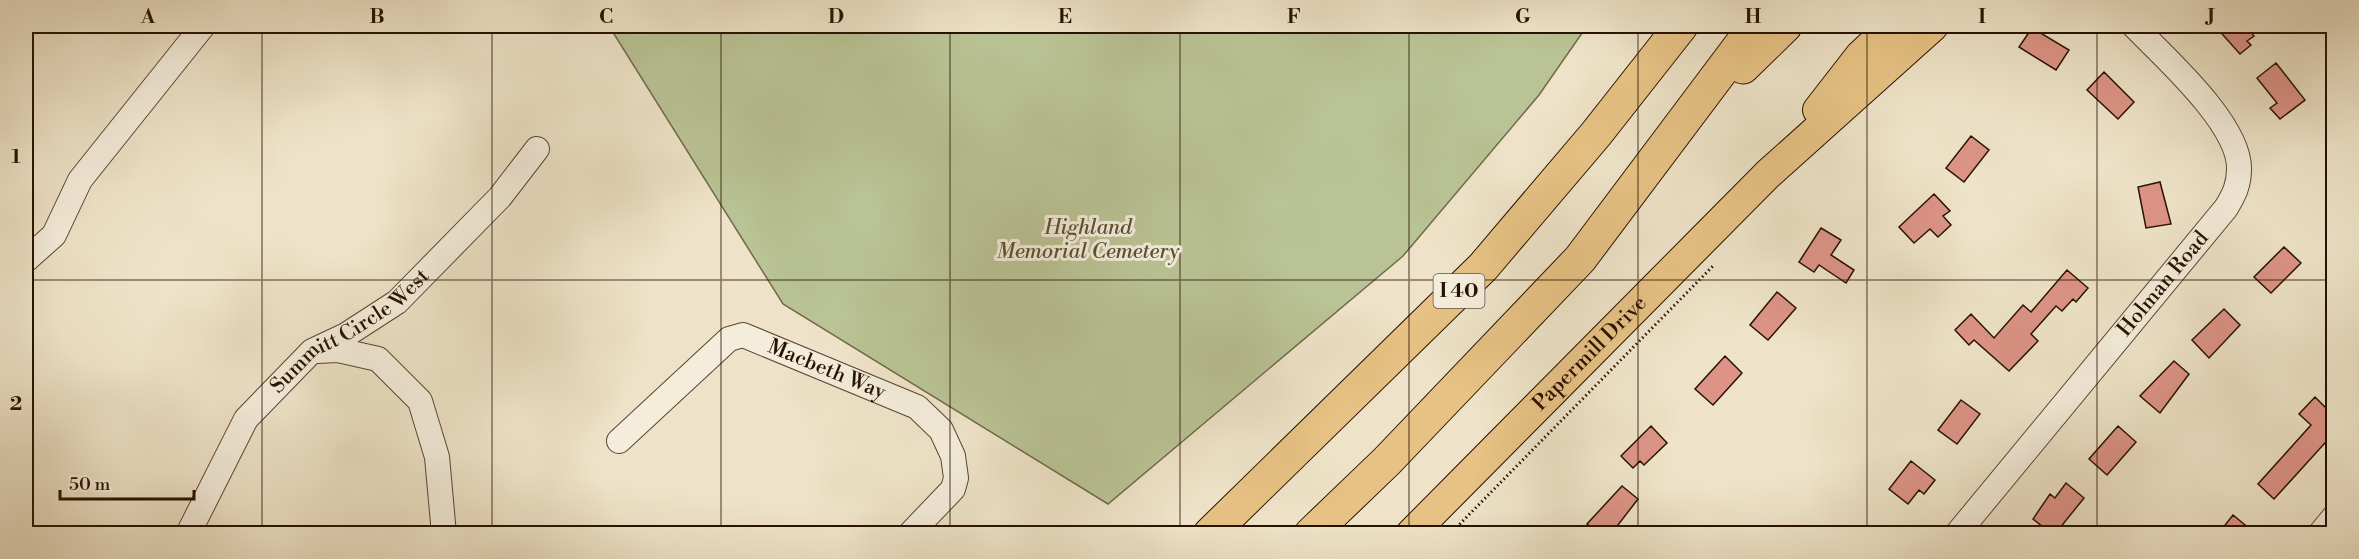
<svg xmlns="http://www.w3.org/2000/svg" width="2359" height="559" viewBox="0 0 2359 559" font-family="'Libre Bodoni',serif">
  <style>
    .green { fill: #b9c395; stroke: #706a4a; stroke-width: 1.5 }
    .building { fill: #dd9487; stroke: #271100; stroke-width: 1.5 }
    .lines { fill: none; stroke-linecap: round; stroke-linejoin: round }
    .minor-casing { stroke: #594632; stroke-width: 26 }
    .major-casing { stroke: #271100; stroke-width: 32 }
    .highway-casing { stroke: #271100; stroke-width: 35 }
    .path { stroke: #271100; stroke-width: 3; stroke-dasharray: 1.5 3; stroke-linecap: butt }
    .minor { stroke: #f4eddb; stroke-width: 24 }
    .major { stroke: #e7c284; stroke-width: 30 }
    .highway { stroke: #e7c284; stroke-width: 33 }
    .grid { fill: none; stroke: #271100; stroke-width: 1.5; stroke-opacity: 0.55 }
    .labels { text-anchor: middle; dominant-baseline: central; stroke-width: 6; stroke-linejoin: round; paint-order: stroke }
    .shield { fill: #f4eddb; stroke: #645342; stroke-width: 1.5 }
    .shield-label { font-size: 20px; font-weight: bold; fill: #271100 }
    .park-label { font-size: 21px; font-style: italic; fill: #5a4f34; stroke: #f4eddb }
    .street-label { font-size: 21px; fill: #271100; stroke: #f4eddb }
    .neatline { fill: none; stroke: #271100; stroke-width: 2 }
    .grid-label { font-size: 20px; text-anchor: middle; font-weight: bold; fill: #271100 }
  </style>
  <rect width="100%" height="100%" fill="#eee3c8"/>
  <filter id="stains"><feTurbulence type="fractalNoise" baseFrequency=".00333" numOctaves="4"/><feColorMatrix values="0 0 0 0 .2 0 0 0 0 .09 0 0 0 0 .02 0 0 0 .5 -.17"/></filter>
  <radialGradient id="worn" r=".72"><stop offset=".6" stop-color="#630" stop-opacity="0"/><stop offset="1" stop-color="#630" stop-opacity=".3"/></radialGradient>
  <path class="green" d="M609 26H1587L1539 95 1403 256 1108 504 783 304Z"/>
  <path class="building" d="M2215 26H2246L2254 36 2247 41 2251 45 2240 54Z
    M2032 28 2069 50 2056 70 2019 47Z
    M2276 63 2305 100 2280 119 2270 108 2277 103 2257 78Z
    M2104 72 2134 102 2118 119 2087 90Z
    M1971 136 1989 150 1964 182 1946 168Z
    M2160 182 2171 224 2146 228 2138 187Z
    M1934 194 1950 211 1943 216 1951 225 1938 237 1930 229 1914 243 1899 227Z
    M1821 228 1841 240 1831 255 1854 270 1846 283 1819 265 1814 272 1799 262Z
    M2284 247 2301 263 2271 293 2254 277Z
    M2067 270 2088 288 2076 302 2073 299 2062 311 2056 306 2031 334 2038 341 2009 371 1974 340 1969 345 1955 330 1971 314 1994 338 2023 305 2031 312Z
    M1777 292 1796 308 1768 340 1750 325Z
    M2224 309 2240 325 2209 358 2192 340Z
    M1725 356 1742 373 1713 405 1695 389Z
    M2174 361 2189 374 2160 413 2140 396Z
    M2315 397 2325 407 2334 397V433L2274 499 2258 484 2311 425 2299 414Z
    M1961 400 1980 414 1957 444 1938 430Z
    M1651 426 1667 443 1644 465 1640 461 1633 468 1621 456Z
    M2118 426 2136 442 2107 475 2089 459Z
    M1911 461 1935 480 1924 494 1919 490 1908 504 1889 489Z
    M2066 483 2084 498 2055 534H2052L2033 519 2050 494 2055 498Z
    M1622 486 1638 499 1611 534H1599L1587 524Z
    M2233 515 2256 534H2218Z"/>
  <g class="lines">
    <g class="minor-casing">
      <g id="minor">
        <path d="M26 260 54 235 80 180 203 26"/>
        <path d="M317 351 338 350 378 359 420 401 437 457 444 534"/>
        <path id="s1" d="M619 441 729 339 743 335 917 407 941 430 953 456 956 478 953 489 910 534"/>
        <path id="s2" d="M188 534 246 419 312 351 346 335 397 302 500 197 537 149"/>
        <path id="s3" d="M1957 534 2226 208C2234 195 2239 185 2239 169 2240 124 2164 57 2134 26"/>
        <path d="M2320 534 2334 517"/>
      </g>
    </g>
    <g class="major-casing">
      <g id="major">
        <path d="M1818 110 1860 56 1892 26"/>
        <path id="s4" d="M1411 534 1768 174 1933 26"/>
      </g>
    </g>
    <g class="highway-casing">
      <path id="highway" d="M1743 67 1785 26
        M1210 534 1483 267 1596 134 1681 26
        M1311 534 1387 461 1580 259 1755 26"/>
    </g>
    <path class="path" d="M1450 534 1713 266"/>
    <use href="#minor" class="minor"/>
    <use href="#major" class="major"/>
    <use href="#highway" class="highway"/>
  </g>
  <path class="grid" d="M262 26V534M492 26V534M721 26V534M950 26V534M1180 26V534M1409 26V534M1638 26V534M1867 26V534M2097 26V534M26 280H2334"/>
  <g class="labels">
    <rect class="shield" x="1433.5" y="274" width="51" height="34" rx="4.5"/>
    <g class="shield-label">
      <text x="1459" y="291">I 40</text>
    </g>
    <g class="park-label">
      <text x="1088" y="228">Highland<tspan x="1088" dy="24">Memorial Cemetery</tspan></text>
    </g>
    <g class="street-label">
      <text stroke="none"><textPath href="#s3" startOffset="324">Holman Road</textPath></text>
      <text stroke="none"><textPath href="#s2" startOffset="266">Summitt Circle West</textPath></text>
      <text stroke="none"><textPath href="#s4" startOffset="254">Papermill Drive</textPath></text>
      <text stroke="none"><textPath href="#s1" startOffset="255">Macbeth Way</textPath></text>
    </g>
  </g>
  <rect width="2359" height="559" fill="none" stroke="#eee3c8" stroke-width="66"/>
  <path d="M60 490v9h134v-9" fill="none" stroke="#271100" stroke-width="3"/>
  <text x="69" y="490" font-size="18" fill="#271100" stroke="#f4eddb" stroke-width="4.5" paint-order="stroke">50 m</text>
  <rect x="33" y="33" width="2293" height="493" class="neatline"/>
  <g class="grid-label">
    <text x="148" y="23">A</text>
    <text x="377" y="23">B</text>
    <text x="606" y="23">C</text>
    <text x="836" y="23">D</text>
    <text x="1065" y="23">E</text>
    <text x="1294" y="23">F</text>
    <text x="1523" y="23">G</text>
    <text x="1753" y="23">H</text>
    <text x="1982" y="23">I</text>
    <text x="2211" y="23">J</text>
    <text x="16" y="163">1</text>
    <text x="16" y="410">2</text>
  </g>
  <rect width="100%" height="100%" filter="url(#stains)"/>
  <rect width="100%" height="100%" fill="url(#worn)"/>
</svg>
